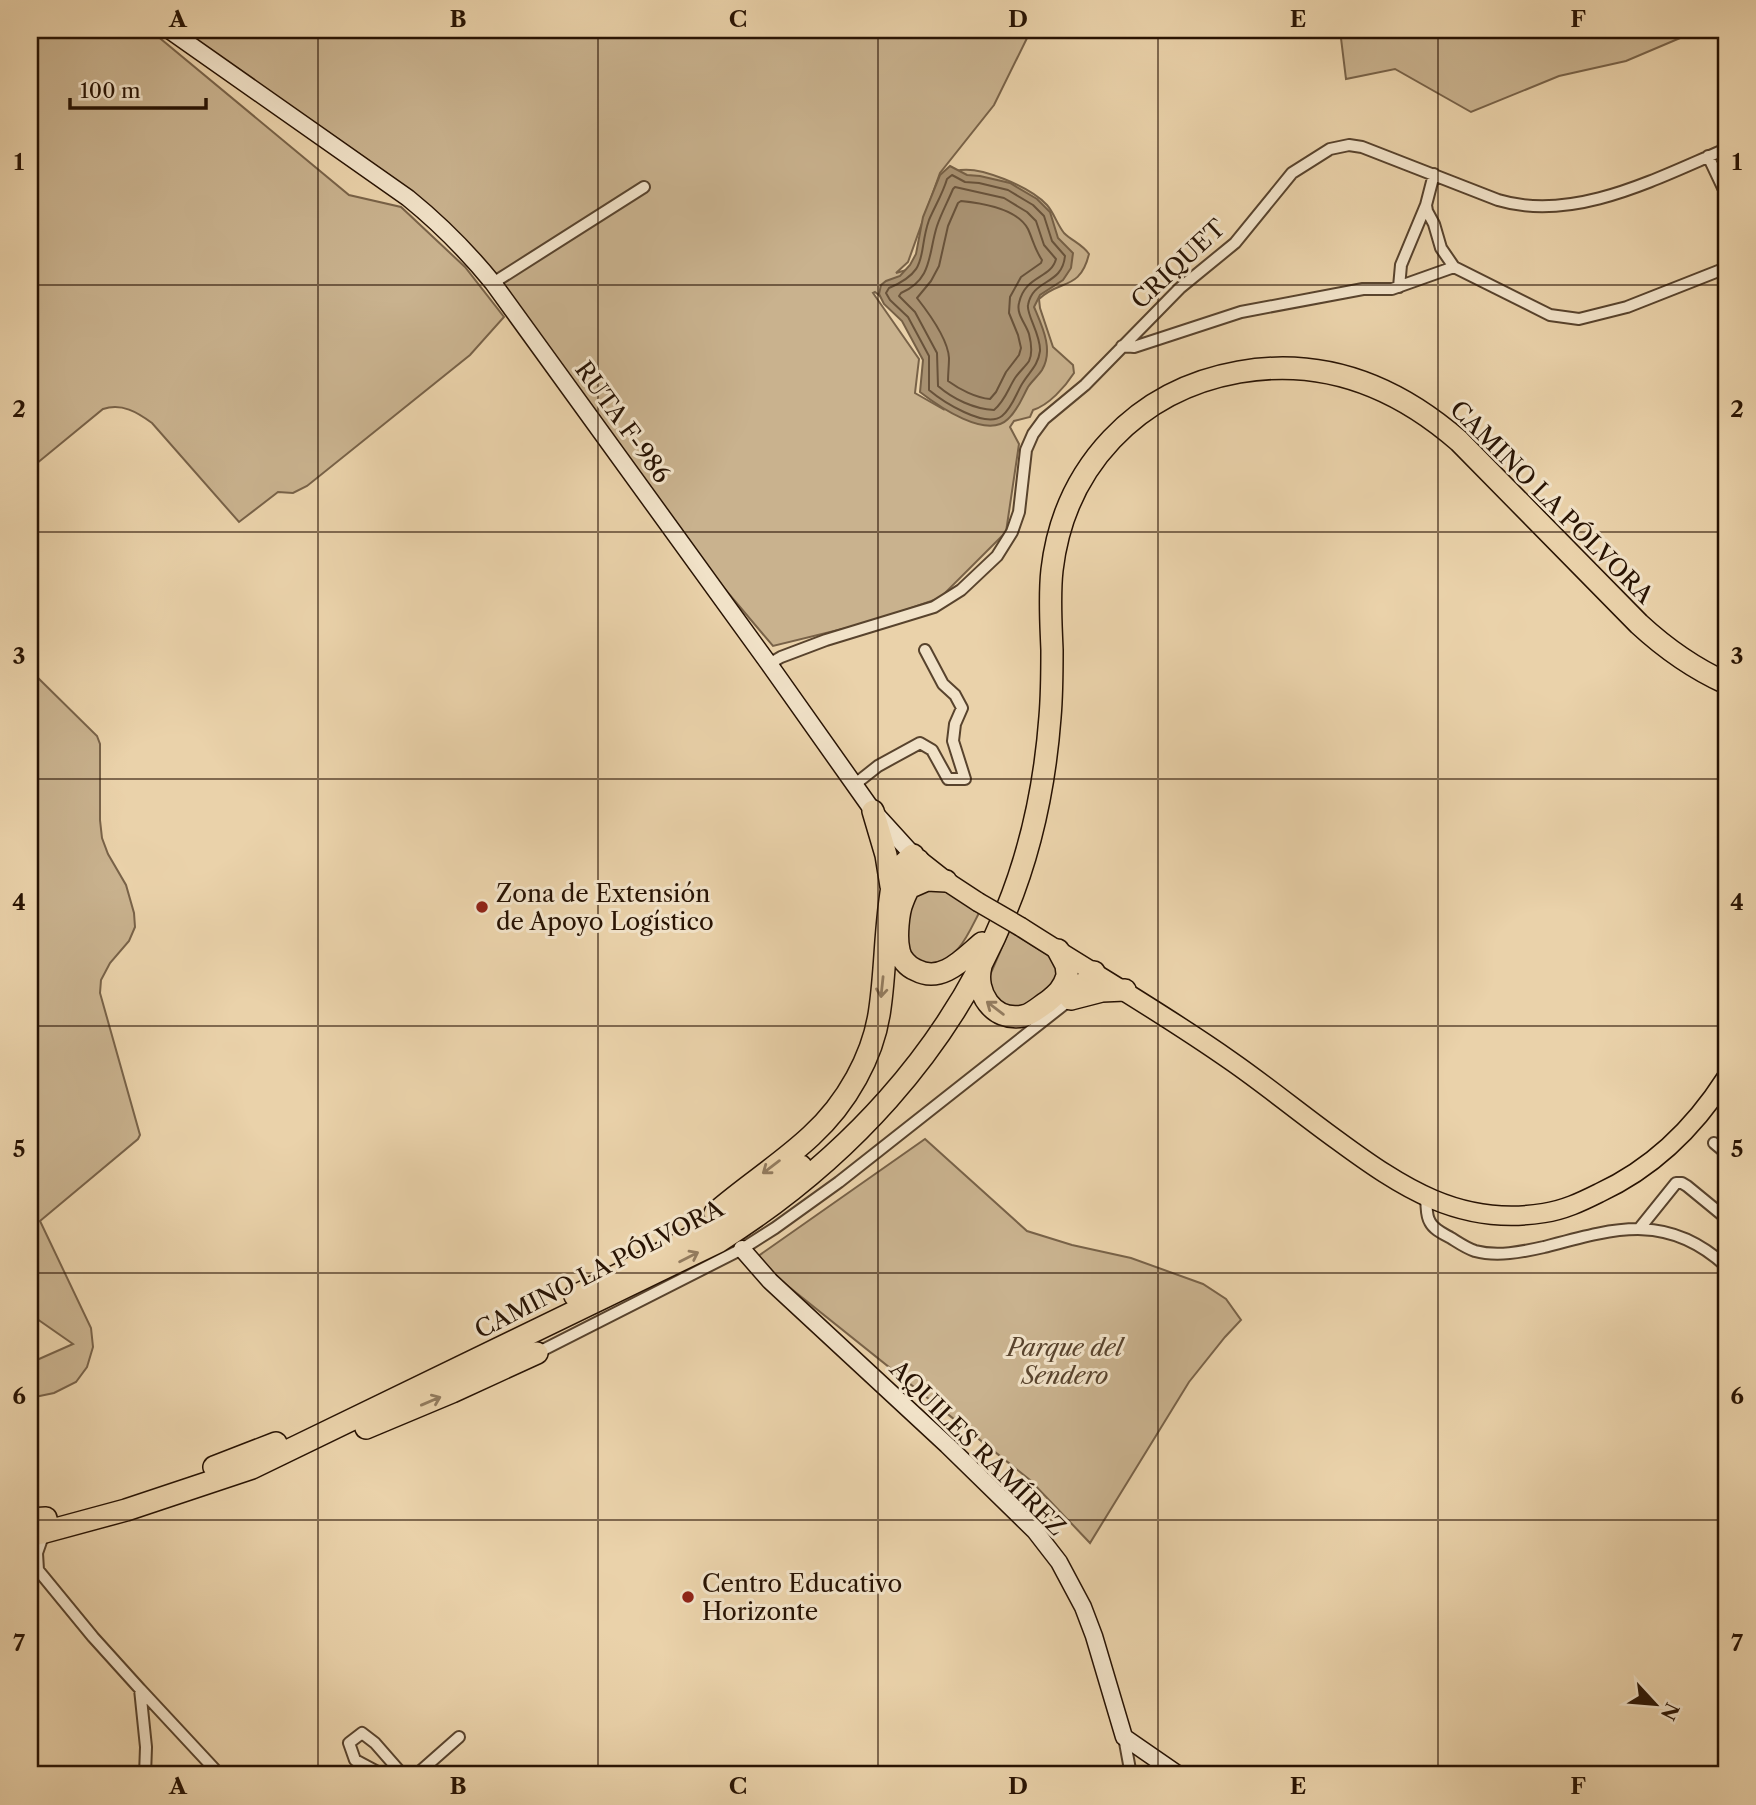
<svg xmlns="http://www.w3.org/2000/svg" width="1756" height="1805" viewBox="0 0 1756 1805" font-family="'Libre Caslon Text',serif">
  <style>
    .green { fill: #c9b28e; stroke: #786248; stroke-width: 2; fill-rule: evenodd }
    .water { fill: #a89171; stroke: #755f45; stroke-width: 2 }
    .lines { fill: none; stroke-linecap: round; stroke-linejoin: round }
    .shore { stroke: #68523a; stroke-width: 2 }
    .street-casing { stroke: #58432d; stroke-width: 14 }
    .secondary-casing { stroke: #281303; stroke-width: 19 }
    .primary-casing { stroke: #281303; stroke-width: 21 }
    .highway-casing { stroke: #281303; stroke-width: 24 }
    .street { stroke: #f1e2c8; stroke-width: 10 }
    .secondary { stroke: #f1e2c8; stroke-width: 16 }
    .primary { stroke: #ead2aa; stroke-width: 18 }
    .highway { stroke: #ead2aa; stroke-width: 21 }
    .primary-bridge-casing { stroke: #281303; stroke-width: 21; stroke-linecap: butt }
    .primary-bridge { stroke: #ead2aa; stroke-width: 18 }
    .oneway { stroke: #937c5f }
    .grid { fill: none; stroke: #281303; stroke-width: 2; stroke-opacity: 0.55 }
    .poi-dot { fill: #8f2418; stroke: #f1e2c8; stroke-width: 2.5 }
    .labels { text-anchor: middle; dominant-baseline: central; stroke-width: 6; stroke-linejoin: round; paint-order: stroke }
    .street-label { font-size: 24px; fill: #281303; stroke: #f1e2c8 }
    .poi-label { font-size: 24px; fill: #281303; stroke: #f1e2c8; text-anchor: start }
    .park-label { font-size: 24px; font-style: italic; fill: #58432d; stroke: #f1e2c8 }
    .neatline { fill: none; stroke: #281303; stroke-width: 2.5 }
    .grid-label { font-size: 23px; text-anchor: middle; font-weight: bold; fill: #281303 }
  </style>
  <rect width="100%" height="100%" fill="#ead2aa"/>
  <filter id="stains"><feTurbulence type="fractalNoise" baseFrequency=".00286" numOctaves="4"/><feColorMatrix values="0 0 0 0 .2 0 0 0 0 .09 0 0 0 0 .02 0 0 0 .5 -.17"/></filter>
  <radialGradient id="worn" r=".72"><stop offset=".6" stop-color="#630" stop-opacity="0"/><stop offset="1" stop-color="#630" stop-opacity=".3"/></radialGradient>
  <path class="green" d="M30 30H150L349 195 401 207 465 267 504 317 470 355 307 486 293 493 278 492 239 522 152 423C137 412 122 403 103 409L30 469Z
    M179 30H1031L994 105 940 173 908 262 896 273 910 269 956 171C979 164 1031 188 1047 205 1054 213 1057 224 1064 233 1072 241 1082 244 1089 254 1080 291 1060 279 1039 299L1040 308 1053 347 1073 365 1074 373C1065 387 1049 405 1033 410L1030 417 1014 421 1010 427 1019 444 1006 532 940 598 871 622 773 646 685 542 447 223 392 177 331 134ZM875 292 895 308 932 369 943 409 915 393 919 359 873 293Z
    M1340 30H1699L1626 61 1559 76 1471 112 1395 69 1346 79Z
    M30 670 97 736 100 744V820L102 838 108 854 126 885 134 913 135 927 129 941 110 963 101 980 100 993 140 1135 138 1139 40 1221 91 1328 93 1347 87 1367 76 1382 54 1393 30 1398V1363L73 1344 30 1314Z
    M934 885 980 911C967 936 960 957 931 966L909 957 906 912 910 900Z
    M1009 931 1051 957 1058 968 1056 984 1021 1007 1004 1005 990 990V975Z
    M925 1139 1027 1231 1072 1245 1131 1258 1203 1284 1226 1299 1241 1320 1225 1337 1189 1382 1090 1543 1030 1480 754 1259Z"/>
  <path class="water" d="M950 166 967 175 980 176 1010 183 1037 199 1050 212 1058 238 1073 253 1071 268 1063 280 1040 295 1034 307C1042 326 1054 350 1042 370 1038 376 1032 381 1028 387 1022 398 1018 410 1008 419 987 440 938 406 920 392L923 360 902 321 884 304 879 294 881 285 886 281 900 276 910 265 916 254 923 217 940 175Z"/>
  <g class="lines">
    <path class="shore" d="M952 175 965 182 979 183 1008 190 1033 205 1044 216 1052 241 1065 256C1062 286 1033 278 1028 305 1026 314 1041 335 1040 351 1038 366 1029 372 1022 384 1016 394 1012 408 1002 416 985 429 942 401 929 390V356L908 317 890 300 886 293 889 288C931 270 917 254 929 220 935 206 943 193 947 179Z
      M955 187 1004 198 1027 212 1036 221 1044 245 1056 259C1051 279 1025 275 1019 303 1016 314 1026 324 1029 334 1031 342 1033 353 1029 361 1025 367 1019 372 1015 378 1008 389 1005 401 994 410 974 409 953 399 938 386L937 353 915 312 899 296 901 293C933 279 928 254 937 226 941 214 948 201 953 189Z
      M961 201C981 203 1017 208 1028 229 1033 240 1035 250 1042 260L1041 263 1021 277 1010 297 1009 313 1018 335 1021 348 1019 355 1006 372 996 392 990 399C976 398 959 389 948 381 948 373 949 366 949 358 948 340 928 312 917 298L931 281 939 266 948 226 958 203Z"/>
    <g class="street-casing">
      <path id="street" d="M1708 156 1726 194
        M1434 174 1426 205 1427 211 1434 224 1441 248 1454 267 1550 315 1579 319 1627 307 1726 268
        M493 283 644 187
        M1399 287 1401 265 1426 205
        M1122 346 1134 347 1241 312 1363 289H1392L1454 267
        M769 664 781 657 826 640 934 607 961 590 997 556 1012 532 1019 512 1026 450 1033 434 1044 419 1085 385 1180 288 1235 243 1292 173 1330 149 1349 145 1362 147 1498 200C1574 223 1657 178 1726 149
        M854 785 878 766 920 743 932 750 948 779H965L953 741 955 724 962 708 955 695 943 684 925 650
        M1714 1143 1726 1153
        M1425 1197C1428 1205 1425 1214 1430 1222 1434 1230 1444 1234 1451 1238 1459 1243 1466 1248 1475 1251 1497 1257 1522 1252 1544 1247 1615 1228 1667 1212 1726 1266
        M1639 1229 1676 1183H1682L1687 1186 1726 1218
        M537 1353 742 1249 775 1228 839 1182 1071 999
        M30 1564 38 1570 93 1637 140 1689 146 1747 145 1775
        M38 1570 37 1553 44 1533
        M140 1689 220 1775
        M1124 1737 1131 1775
        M383 1775 355 1760 349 1743 362 1733 375 1743 403 1775
        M416 1775 459 1737"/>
    </g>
    <g class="secondary-casing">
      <path id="secondary" d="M169 30 408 198C440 224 467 251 493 283L769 664 873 811 913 855
        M742 1249 770 1281 947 1445 1035 1531 1059 1562 1083 1607 1094 1636 1124 1737 1179 1775"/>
    </g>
    <g class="primary-casing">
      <path id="primary" d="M913 855 946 881 978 902
        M1021 927C1091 972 1163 1013 1231 1061 1267 1086 1301 1114 1337 1140 1401 1187 1460 1227 1544 1213 1564 1210 1581 1202 1599 1193 1653 1168 1694 1128 1726 1078"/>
    </g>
    <g class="highway-casing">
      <path id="highway" d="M873 811 886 855 891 886
        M918 860C918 877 908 886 903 901 898 912 896 938 899 950 900 958 908 967 916 970 942 984 964 958 982 943
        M911 887 927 880 946 881
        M1058 950 1066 965 1069 990
        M981 966C974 992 993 1022 1023 1016 1031 1015 1039 1007 1047 1002 1057 994 1063 989 1067 976
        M1071 999 1102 991 1125 990
        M1071 999 1094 972
        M715 1213C746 1186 781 1164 811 1136 846 1104 874 1056 880 1008 886 966 885 922 893 881L899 868 913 855
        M575 1296C653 1257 733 1221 801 1166
        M366 1428 452 1392 537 1353
        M214 1467 276 1443
        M30 1519 46 1518
        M30 1536 126 1510 252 1468 718 1242C845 1162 949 1051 1006 911 1032 848 1045 784 1050 717 1052 694 1052 672 1052 650 1051 623 1049 597 1052 570 1064 467 1137 390 1239 372 1324 357 1396 386 1459 441L1639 624C1666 649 1693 668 1726 683"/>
    </g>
    <use href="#street" class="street"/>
    <use href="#secondary" class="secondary"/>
    <use href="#primary" class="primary"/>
    <use href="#highway" class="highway"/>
    <g class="primary-bridge-casing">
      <path id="primary-bridge" d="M978 902 1021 927"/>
    </g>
    <use href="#primary-bridge" class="primary-bridge"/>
  </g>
  <defs><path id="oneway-shaft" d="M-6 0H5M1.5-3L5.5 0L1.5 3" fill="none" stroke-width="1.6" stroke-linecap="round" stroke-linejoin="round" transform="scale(1.75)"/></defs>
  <g class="oneway">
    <use href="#oneway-shaft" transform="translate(882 987) rotate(96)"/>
    <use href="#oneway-shaft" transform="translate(995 1008) rotate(-143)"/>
    <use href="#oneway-shaft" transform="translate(771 1167) rotate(143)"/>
    <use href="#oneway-shaft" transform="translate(689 1257) rotate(-27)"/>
    <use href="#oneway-shaft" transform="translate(431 1401) rotate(-23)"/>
  </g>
  <path class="grid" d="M318 30V1775M598 30V1775M878 30V1775M1158 30V1775M1438 30V1775M30 285H1726M30 532H1726M30 779H1726M30 1026H1726M30 1273H1726M30 1520H1726"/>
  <g class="poi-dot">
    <circle cx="482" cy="907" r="7"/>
    <circle cx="688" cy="1597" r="7"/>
  </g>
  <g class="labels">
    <g class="street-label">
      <text transform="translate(1178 264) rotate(-43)">CRIQUET</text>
      <text transform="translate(623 422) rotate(54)">RUTA F-986</text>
      <text transform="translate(1552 502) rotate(45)">CAMINO LA PÓLVORA</text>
      <text transform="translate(599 1269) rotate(-27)">CAMINO LA PÓLVORA</text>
      <text transform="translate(978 1448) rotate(45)">AQUILES RAMÍREZ</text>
    </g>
    <g class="poi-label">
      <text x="496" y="893">Zona de Extensión<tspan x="496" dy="28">de Apoyo Logístico</tspan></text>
      <text x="702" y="1583">Centro Educativo<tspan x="702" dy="28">Horizonte</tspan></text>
    </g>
    <g class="park-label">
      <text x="1065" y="1347">Parque del<tspan x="1065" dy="28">Sendero</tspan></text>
    </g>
  </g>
  <rect width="1756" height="1805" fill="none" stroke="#ead2aa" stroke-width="77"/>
  <g transform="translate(1655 1704) rotate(116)" stroke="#f1e2c8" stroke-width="5" paint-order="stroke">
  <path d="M0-5L12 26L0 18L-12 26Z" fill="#281303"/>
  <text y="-10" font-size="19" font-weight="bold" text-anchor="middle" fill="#281303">N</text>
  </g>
  <path d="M70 98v10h136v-10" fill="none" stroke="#281303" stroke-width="3.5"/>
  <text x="80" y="98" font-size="21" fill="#281303" stroke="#f1e2c8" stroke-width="5" paint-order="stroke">100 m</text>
  <rect x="38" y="38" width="1680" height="1728" class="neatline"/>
  <g class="grid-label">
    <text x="178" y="27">A</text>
    <text x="458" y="27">B</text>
    <text x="738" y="27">C</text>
    <text x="1018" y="27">D</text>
    <text x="1298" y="27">E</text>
    <text x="1578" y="27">F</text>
    <text x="19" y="170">1</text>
    <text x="1737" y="170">1</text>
    <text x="19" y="417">2</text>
    <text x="1737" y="417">2</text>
    <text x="19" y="664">3</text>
    <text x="1737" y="664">3</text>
    <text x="19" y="910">4</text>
    <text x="1737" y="910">4</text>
    <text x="19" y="1157">5</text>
    <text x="1737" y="1157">5</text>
    <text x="19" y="1404">6</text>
    <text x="1737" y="1404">6</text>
    <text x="19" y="1651">7</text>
    <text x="1737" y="1651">7</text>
    <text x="178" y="1794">A</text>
    <text x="458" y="1794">B</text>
    <text x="738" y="1794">C</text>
    <text x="1018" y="1794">D</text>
    <text x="1298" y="1794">E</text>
    <text x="1578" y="1794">F</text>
  </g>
  <rect width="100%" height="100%" filter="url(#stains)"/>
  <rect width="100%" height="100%" fill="url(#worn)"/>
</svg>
